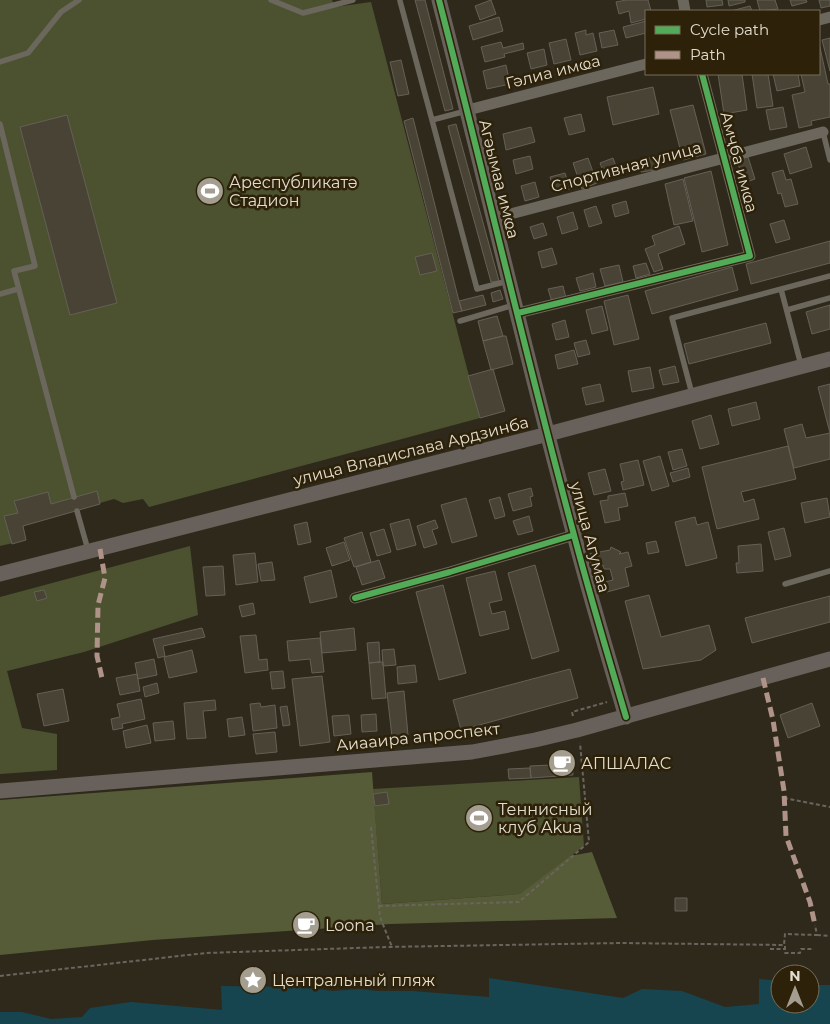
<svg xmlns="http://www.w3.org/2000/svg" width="830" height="1024" viewBox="0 0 830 1024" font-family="Montserrat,sans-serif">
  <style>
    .green { fill: #4c5230 }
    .forest { fill: #565b38 }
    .water { fill: #164550 }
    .building { fill: #494336; stroke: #656055 }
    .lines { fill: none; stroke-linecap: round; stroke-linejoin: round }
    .path { stroke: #6a655c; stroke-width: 2; stroke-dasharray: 4 2.5; stroke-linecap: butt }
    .lane { stroke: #6b675d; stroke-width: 5.5 }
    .street { stroke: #6b675d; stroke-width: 11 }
    .secondary { stroke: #68615b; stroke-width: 15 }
    .quiet { stroke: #af9288; stroke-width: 5; stroke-dasharray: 10 5; stroke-linecap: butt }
    .cycleway-casing { stroke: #2d2209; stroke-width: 9 }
    .cycleway { stroke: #51ab58; stroke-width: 6 }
    .labels { text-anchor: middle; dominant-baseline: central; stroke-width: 5; stroke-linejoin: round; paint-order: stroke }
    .street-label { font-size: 16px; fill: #e3ddce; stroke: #2d2209 }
    .poi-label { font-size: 16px; fill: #e3ddce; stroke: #2d2209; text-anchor: start }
  </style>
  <rect width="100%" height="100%" fill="#2f291c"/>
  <path class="green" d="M0 0H332L335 7 371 2 480 418 149 507 143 499 123 503 114 499 23 525 26 540 0 546Z
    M190 546 198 615 84 652 7 671 22 728 57 734V770L0 774V597Z
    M579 777 584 846 521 894 382 904 373 789Z"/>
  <path class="forest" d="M372 772 382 904 520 894 570 856 592 852 617 918 390 924 153 940 0 955V800Z"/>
  <path class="water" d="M489 978 623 998 642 989 682 991 725 1007 759 1004V979L780 981V1004H810V985H830V1024H0V1012H22L51 1019 82 1017 90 1008 131 1002 222 1010 221 986 301 987 333 991 359 989 378 991H412L489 997Z"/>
  <path class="building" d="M415 0H425L453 109 445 111Z
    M491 0 496 14 480 20 475 6Z
    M626 0H648L651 11H646V19L631 23 629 11 619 14 616 2Z
    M706 0H722L723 5 707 7Z
    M728 0H745V2L729 6Z
    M757 0H775L778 9 760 11Z
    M790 0H806L807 2 792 6Z
    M819 0H830V6L821 8Z
    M750 6 752 11H731Z
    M499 17 503 31 473 40 469 26Z
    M646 21V35V33L626 38 623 27Z
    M586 30V35L593 33 597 51 580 55 575 33Z
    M614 30 618 45 602 48 599 33Z
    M830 38V71L822 40Z
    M566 39 571 60 554 64 549 43Z
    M501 42 503 48 523 43 524 49 504 54 505 57 485 62 481 47Z
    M819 43 828 84H830V117L811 121 812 125 799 128 792 95 805 92 801 74H819Z
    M544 49 547 65 531 69 527 53Z
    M401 60 409 94 398 96 390 62Z
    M506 65 510 84 487 89 483 71Z
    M718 74H742L747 110 724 114Z
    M752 74H768L773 106 757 108Z
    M773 74H798L800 86 777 91Z
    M653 87 659 114 613 125 607 97Z
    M693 105 706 154 683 160 670 110Z
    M783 107 787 127 770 130 766 110Z
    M581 114 585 131 569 135 564 118Z
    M67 115 117 303 70 315 20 127Z
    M413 118 459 301 462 311 453 313 404 121Z
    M456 124 499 281 491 282 448 126Z
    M531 127 535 142 506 150 503 134Z
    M806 147 812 167 790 174 784 154Z
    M530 156 533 169 516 174 513 160Z
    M654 157 656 170 641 172 639 160Z
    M748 157 755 179 744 183 737 160Z
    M588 158 597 183 582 189 573 163Z
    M613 158 619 175 606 179 600 163Z
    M783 170 786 180 791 179 798 204 785 207 781 193 778 194 772 173Z
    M711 171 728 245 702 252 684 178Z
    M565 173 570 189 555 193 550 177Z
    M683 179 693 221 674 225 665 184Z
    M535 182 539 197 525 201 521 186Z
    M626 201 629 213 615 217 612 205Z
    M596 206 602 223 589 227 584 210Z
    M573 212 578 229 562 234 557 217Z
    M784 220 790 239 776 243 770 224Z
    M543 223 547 235 534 239 530 227Z
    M679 226 685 244 658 254 663 269 654 272 645 249 655 245 652 236Z
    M830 241V263L751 284 746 264Z
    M552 248 557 264 542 268 538 252Z
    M432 253 437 271 420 275 415 257Z
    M646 263 650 274 636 278 633 266Z
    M619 265 623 282 605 286 600 269Z
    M732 267 738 290 652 314 645 291Z
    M593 273 596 287 580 291 576 278Z
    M563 286 566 298 552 302 548 289Z
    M500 290 503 299 493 302 491 293Z
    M483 295 486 305 462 311 459 301Z
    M628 295 639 339 614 345 604 301Z
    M830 305V329L812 334 806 312Z
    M602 306 608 330 592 334 586 310Z
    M497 316 503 336 483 341 478 321Z
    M565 320 569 337 556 340 552 324Z
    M766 323 771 343 689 364 684 344Z
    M503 336H506L513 364 491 370 483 341Z
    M586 340 590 354 578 357 574 343Z
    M574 350 578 364 558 369 555 355Z
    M675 366 679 382 663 385 659 370Z
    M650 367 654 388 632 392 628 371Z
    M493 369 505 411 480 418 468 376Z
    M600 384 604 401 586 405 582 388Z
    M830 384V459L794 468 784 429 802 424 806 438 830 433 818 387Z
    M756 402 760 419 732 426 728 409Z
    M711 415 719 444 700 449 692 421Z
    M788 446 796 479 741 492 744 502 754 499 759 519 717 529 702 467Z
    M682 449 687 466 673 470 668 452Z
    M660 456 669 486 652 491 643 461Z
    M638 460 644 485 623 490 621 482 624 481 620 464Z
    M688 468 690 477 673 482 670 473Z
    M605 469 611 491 594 495 588 473Z
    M531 488 533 496 530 497 532 506 513 511 508 494Z
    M97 491 100 504 23 526 26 540 12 544 4 516 18 513 14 501 48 492 51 504Z
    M625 493 628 506 618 508 620 520 605 523 600 501 608 500V496Z
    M500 497 505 516 495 519 489 500Z
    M466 498 477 536 452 543 441 505Z
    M827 498 830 517 805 523 801 503Z
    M529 516 533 531 518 535 513 521Z
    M695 517 697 525 708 522 717 558 686 566 675 522Z
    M409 519 416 545 397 550 390 524Z
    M435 520 438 528 432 530 437 544 424 548 417 526Z
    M307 522 311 542 298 545 294 525Z
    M784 528 791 556 775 560 768 532Z
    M384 529 391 552 377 556 370 533Z
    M362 532 371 562 354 567 344 538Z
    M656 541 659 552 648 554 646 543Z
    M344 542 350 560 332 566 326 548Z
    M761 544 763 571 737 573 736 563H739L738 546Z
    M611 547 621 552 619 554 628 552 632 566 625 568 629 586 607 592 605 582 613 580 610 569H604L603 565 592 568 589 554 610 550Z
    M255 553 258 582 236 585 233 555Z
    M379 560 385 578 362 585 356 567Z
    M272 562 275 580 261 581 258 564Z
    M535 565 559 651 532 659 508 573Z
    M223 566 225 595 206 596 203 567Z
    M331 570 337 597 310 603 304 577Z
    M495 571 502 600 489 603 492 614 505 611 509 629 480 636 466 578Z
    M443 585 466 673 439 680 416 592Z
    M44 590 47 598 37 601 34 592Z
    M649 595 661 637 709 625 716 650 701 660 643 669 625 601Z
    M830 596V622L752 643 745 618Z
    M253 603 255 614 242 617 239 606Z
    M202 628 205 637 163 646 165 656 158 658 153 639Z
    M354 628 356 650 322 653 320 632Z
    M256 635 259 660 267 659 268 670 245 673 240 636Z
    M320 638 324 672 312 673 310 659 289 661 287 641Z
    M379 642 380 662 369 663 367 643Z
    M394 649 396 665 383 666 382 650Z
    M192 650 197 672 169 678 164 657Z
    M154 659 157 675 138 679 135 663Z
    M380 662H383L386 698 372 699 369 663Z
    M415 665 417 682 398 684 397 667Z
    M570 669 578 698 461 730 453 700Z
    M283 671 285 688 272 689 270 672Z
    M137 674 140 691 120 695 116 678Z
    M322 676 330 742 300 746 292 679Z
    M157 683 159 693 145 697 143 687Z
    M63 689 69 721 44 726 37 694Z
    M404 691 408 735 392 737 387 693Z
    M141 699 145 719 122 724 123 728 113 730 111 719 120 717 117 704Z
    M215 700 216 710 203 711 206 738 187 739 184 703Z
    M260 703 261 707 275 705 277 728 253 731 250 704Z
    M812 703 820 726 788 738 780 715Z
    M287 706 290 725 283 726 280 707Z
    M376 714 377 731 362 732 361 715Z
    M349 715 351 734 334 736 332 716Z
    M242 717 245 735 229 737 227 719Z
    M173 721 175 739 155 741 153 723Z
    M147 725 151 743 126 748 123 731Z
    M275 732 277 752 256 754 253 734Z
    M572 759 573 775 531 778 530 766 551 765V761Z
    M530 768 531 778 509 779 508 769Z
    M387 792 389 804 375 806 373 794Z
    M675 898H687V911H675Z"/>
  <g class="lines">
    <path class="path" d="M573 716 572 712 607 702
      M784 798 830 807
      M371 827 380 917 392 947
      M379 906 519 902 589 842 580 743
      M817 935 830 936
      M785 946V953H800L801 949H814
      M770 949H785
      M0 976 206 953 386 947 621 943 784 945 785 934 817 935 815 925"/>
    <path class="lane" d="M271 0 303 13 353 0
      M400 1 432 120
      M0 62 28 53 61 12 79 0
      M466 111 432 120 477 289 508 281
      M0 124 35 266 14 271 74 497
      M823 132 830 160
      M781 289 801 365
      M0 294 18 289
      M787 310 830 298
      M460 321 514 305
      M692 394 672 318 830 276
      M77 511 88 550
      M785 584 830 571"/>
    <path class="street" d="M683 0 685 11
      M819 20 830 17
      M468 110 646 64
      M495 218 823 132
      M518 313 750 256 702 74
      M355 598 450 572 574 535"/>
    <path class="secondary" d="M439 0C485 178 526 358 574 535 590 596 608 656 626 717
      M0 574 548 434 830 359
      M0 791 472 752 535 740 577 730 830 659"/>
    <path class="quiet" d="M100 549 105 578 98 605 97 656 102 678
      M763 678 773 720 784 791 786 836 810 902 815 925"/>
    <g class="cycleway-casing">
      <path id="cycleway" d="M439 0C485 178 526 358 574 535 590 596 608 656 626 717
        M518 313 750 256 702 74
        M355 598 450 572 574 535"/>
    </g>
    <use href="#cycleway" class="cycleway"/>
  </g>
  <defs>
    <g id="stadium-disc" transform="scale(1.4375)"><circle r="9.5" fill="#a49e90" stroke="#2d2209"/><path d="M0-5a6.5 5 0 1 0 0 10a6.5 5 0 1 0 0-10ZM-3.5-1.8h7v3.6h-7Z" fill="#fff"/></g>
    <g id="cafe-disc" transform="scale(1.4375)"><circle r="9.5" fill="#a49e90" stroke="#2d2209"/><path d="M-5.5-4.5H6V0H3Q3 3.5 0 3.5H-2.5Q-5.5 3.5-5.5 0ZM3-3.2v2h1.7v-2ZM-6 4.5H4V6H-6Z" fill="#fff"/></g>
    <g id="sight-disc" transform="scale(1.4375)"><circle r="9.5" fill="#a49e90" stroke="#2d2209"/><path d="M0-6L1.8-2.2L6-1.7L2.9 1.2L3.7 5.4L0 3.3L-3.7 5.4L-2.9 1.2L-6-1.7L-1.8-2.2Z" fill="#fff"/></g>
  </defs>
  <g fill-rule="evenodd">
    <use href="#stadium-disc" x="210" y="191"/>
    <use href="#cafe-disc" x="562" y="763"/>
    <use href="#stadium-disc" x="479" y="818"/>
    <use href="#cafe-disc" x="306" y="925"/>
    <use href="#sight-disc" x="253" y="980"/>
  </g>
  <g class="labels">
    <g class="street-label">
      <text transform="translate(553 72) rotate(-14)">Гәлиа имҩа</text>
      <text transform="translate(739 162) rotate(75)">Амҷба имҩа</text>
      <text transform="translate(626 167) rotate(-15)">Спортивная улица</text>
      <text transform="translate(499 179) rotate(76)">Агәымаа имҩа</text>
      <text transform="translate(411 451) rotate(-14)">улица Владислава Ардзинба</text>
      <text transform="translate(590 537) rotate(75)">улица Агумаа</text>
      <text transform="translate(418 737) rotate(-6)">Аиааира апроспект</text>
    </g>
    <g class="poi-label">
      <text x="229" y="182">Ареспубликатә<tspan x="229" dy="18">Стадион</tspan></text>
      <text x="581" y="763">АПШАЛАС</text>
      <text x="498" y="809">Теннисный<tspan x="498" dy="18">клуб Akua</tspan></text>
      <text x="325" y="925">Loona</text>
      <text x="272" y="980">Центральный пляж</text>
    </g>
  </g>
  <rect x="645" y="10" width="175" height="65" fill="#2d2209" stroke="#766d58"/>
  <rect x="655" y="26" width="25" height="8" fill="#51ab58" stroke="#766d58"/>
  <text x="690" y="35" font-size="15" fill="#e3ddce">Cycle path</text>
  <rect x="655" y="51" width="25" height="8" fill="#af9288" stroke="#766d58"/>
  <text x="690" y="60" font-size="15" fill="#e3ddce">Path</text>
  <g transform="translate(795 989)"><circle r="24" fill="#2d2209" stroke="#766d58"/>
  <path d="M0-4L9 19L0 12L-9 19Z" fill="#a49e90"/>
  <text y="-8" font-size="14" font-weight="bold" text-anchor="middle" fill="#e3ddce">N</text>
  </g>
</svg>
